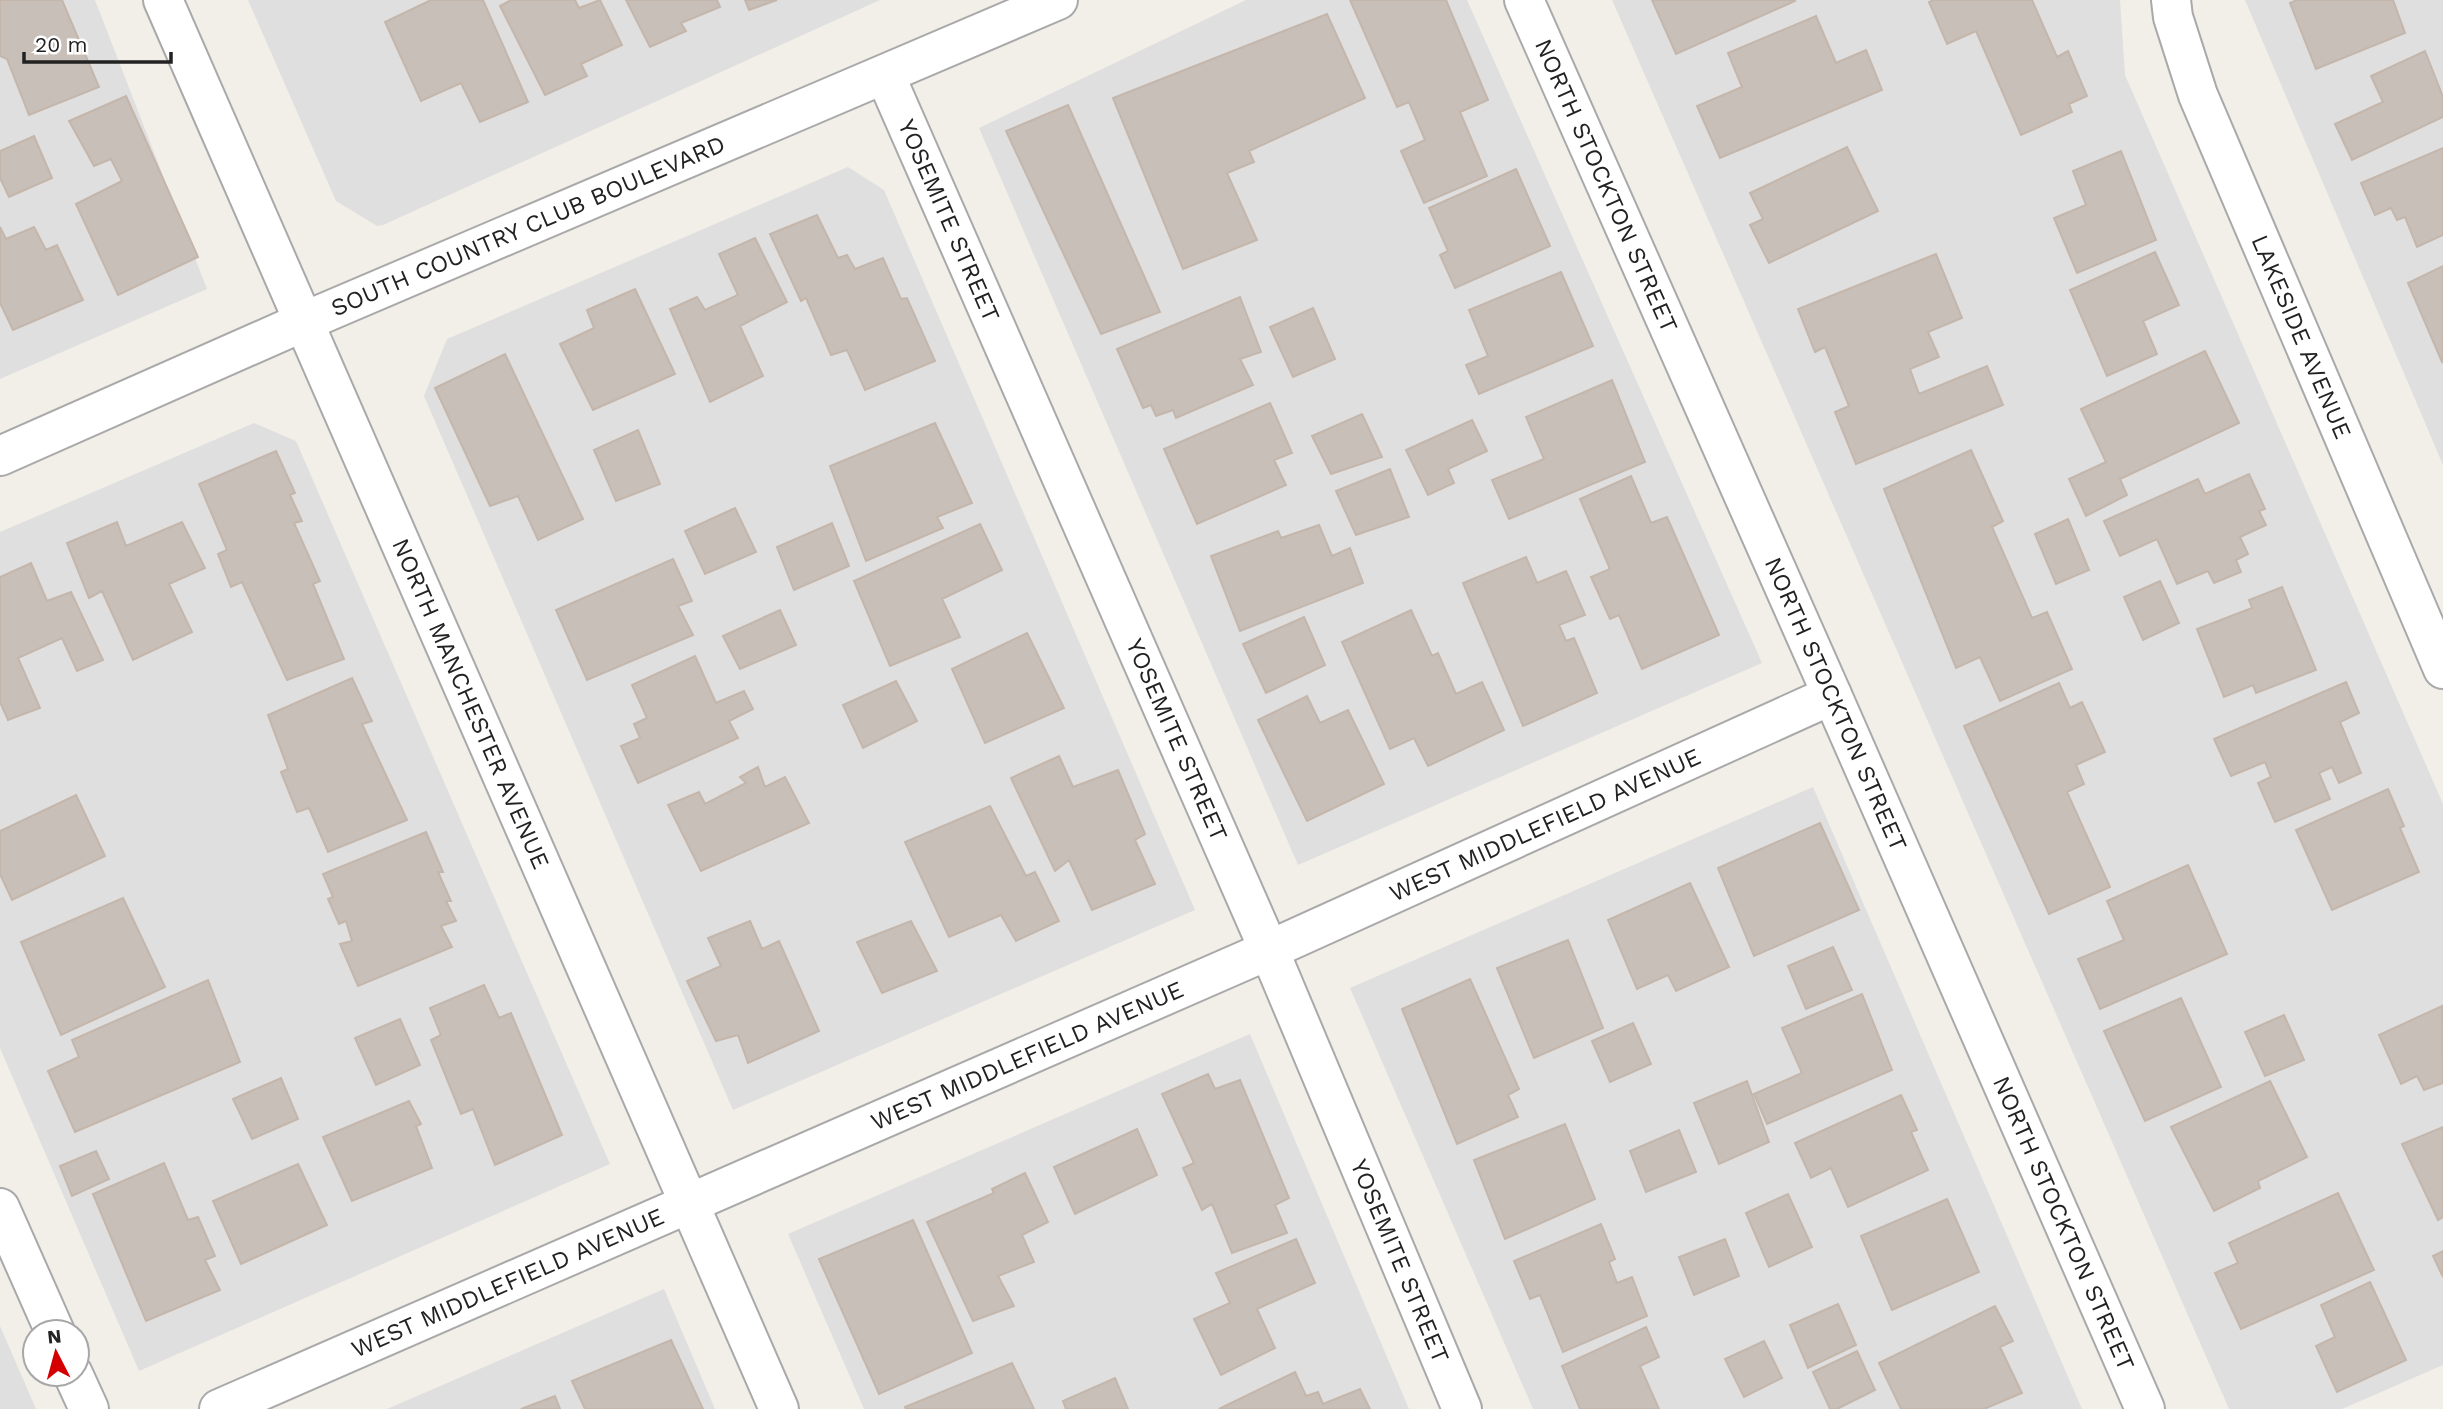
<svg xmlns="http://www.w3.org/2000/svg" width="2443" height="1409" viewBox="0 0 2443 1409" font-family="'Work Sans',sans-serif">
  <style>
    .residential { fill: #e0dfdf }
    .building { fill: #c7bfb8; stroke: #c4b6ab; stroke-width: 2 }
    .lines { fill: none; stroke-linecap: round; stroke-linejoin: round }
    .street-casing { stroke: #a9a9a9; stroke-width: 42 }
    .street { stroke: #fff; stroke-width: 38 }
    .labels { text-anchor: middle; dominant-baseline: central; stroke-width: 6; stroke-linejoin: round; paint-order: stroke }
    .street-label { font-size: 24px; fill: #222; stroke: #fff }
  </style>
  <rect width="100%" height="100%" fill="#f2efe9"/>
  <path class="residential" d="M0 0H95L207 289 0 379Z
    M248 0H880L383 225 377 226 336 201Z
    M1246 0H1467L1762 663 1298 865 979 128Z
    M1612 0H2120L2125 75 2443 804V1365L2342 1409H2229Z
    M2245 0H2443V465Z
    M848 167 884 190 1195 910 733 1110 424 396 447 339Z
    M254 423 296 441 610 1164 139 1371 0 1048V532Z
    M1813 787 2082 1409H1533L1350 988Z
    M1250 1034 1409 1409H864L788 1234Z
    M664 1289 715 1409H387Z
    M0 1326 36 1409H0Z"/>
  <path class="building" d="M0 0H62L99 87 29 115 7 59 0 56Z
    M431 0H483L528 102 480 122 461 83 421 101 385 22Z
    M511 0H575L579 8 600 0 622 45 581 64 587 76 545 95 500 6Z
    M626 0H717L720 7 681 23 686 31 650 47Z
    M745 0H777L749 10Z
    M1350 0H1446L1488 100 1460 112 1487 176 1424 203 1401 151 1425 140 1409 102 1397 107Z
    M1652 0H1794L1795 1 1676 54Z
    M1934 0H2032L2057 57 2068 51 2087 96 2069 104 2072 112 2021 135 1976 31 1947 44 1929 2Z
    M2297 0H2393L2405 33 2316 69 2290 3Z
    M1327 14 1365 98 1249 151 1254 162 1227 173 1257 240 1183 269 1113 98Z
    M1816 16 1836 63 1866 50 1882 90 1720 158 1697 106 1742 87 1728 53Z
    M2425 51 2443 97V117L2352 160 2335 124 2383 102 2371 76Z
    M126 96 198 257 118 295 76 204 122 181 111 159 94 166 69 121Z
    M1068 105 1160 312 1101 334 1006 131Z
    M34 136 52 178 9 197 0 178V151Z
    M1847 147 1878 211 1769 263 1750 225 1763 219 1750 193Z
    M2443 148V235L2417 247 2405 217 2397 220 2391 208 2375 215 2361 183Z
    M2121 151 2156 240 2077 273 2054 218 2086 205 2073 171Z
    M1516 169 1550 246 1455 288 1440 255 1448 251 1429 208Z
    M817 215 838 258 847 255 855 269 883 258 901 299 907 298 935 361 865 390 847 350 831 355 806 298 801 301 770 234Z
    M0 227 6 239 34 227 46 250 57 245 83 300 13 330 0 303Z
    M755 238 787 302 740 326 763 376 710 402 670 309 697 297 705 310 738 295 719 254Z
    M2155 252 2179 305 2143 321 2157 354 2107 376 2070 290Z
    M1936 254 1962 318 1928 332 1939 357 1910 369 1919 394 1987 366 2003 405 1856 464 1835 412 1849 406 1825 347 1815 352 1798 309Z
    M2443 266V361L2442 362 2408 283Z
    M1561 272 1593 346 1479 394 1466 365 1488 356 1469 310Z
    M635 289 675 374 593 410 560 344 594 328 587 310Z
    M1240 297 1261 352 1240 359 1253 385 1176 418 1173 410 1156 416 1151 405 1143 408 1117 349Z
    M1313 308 1335 359 1293 377 1270 327Z
    M2205 351 2239 423 2120 479 2127 495 2086 516 2069 479 2106 462 2081 409Z
    M505 354 583 519 538 540 518 496 490 506 435 388Z
    M1612 380 1645 462 1509 519 1492 480 1544 459 1526 417Z
    M1270 403 1292 453 1274 460 1286 485 1197 524 1164 449Z
    M1362 414 1382 457 1331 474 1312 436Z
    M1472 420 1487 451 1448 469 1454 483 1428 495 1406 450Z
    M935 423 972 503 937 517 943 528 866 561 830 466Z
    M638 430 660 484 616 501 594 450Z
    M1971 450 2003 521 1992 527 2032 618 2047 612 2072 669 2000 701 1980 657 1956 668 1884 489Z
    M276 451 295 493 290 495 302 521 294 523 320 581 313 584 344 659 287 680 242 582 231 587 218 554 227 550 199 484Z
    M1390 469 1409 517 1356 535 1336 491Z
    M2249 474 2265 509 2259 511 2266 525 2240 537 2248 554 2236 560 2241 572 2214 583 2208 571 2177 584 2157 539 2120 556 2104 521 2198 479 2205 494Z
    M1631 476 1651 523 1667 517 1719 635 1642 669 1619 615 1610 619 1591 577 1610 569 1580 499Z
    M735 508 756 552 705 574 685 531Z
    M2068 519 2089 570 2056 584 2035 534Z
    M117 522 126 546 182 522 205 568 169 584 192 632 133 660 102 591 89 598 67 543Z
    M832 523 849 566 794 590 777 547Z
    M980 524 1002 570 942 599 960 637 890 666 854 581Z
    M1319 525 1332 556 1350 548 1363 583 1240 631 1211 556 1278 531 1281 538Z
    M1526 557 1537 583 1566 571 1585 615 1559 625 1566 641 1574 638 1597 693 1523 726 1463 583Z
    M673 559 692 601 678 606 693 635 587 680 556 610Z
    M31 563 47 601 71 592 103 660 77 671 62 638 18 658 40 708 8 720 0 702V577Z
    M2160 581 2179 623 2143 640 2124 597Z
    M2282 587 2316 670 2256 693 2253 685 2224 697 2197 629 2252 608 2249 600Z
    M780 610 796 645 740 669 723 636Z
    M1411 610 1432 656 1438 653 1456 694 1482 682 1504 730 1428 766 1414 738 1390 749 1342 642Z
    M1304 617 1325 665 1266 693 1243 644Z
    M1027 633 1064 708 985 743 952 669Z
    M695 656 716 703 744 691 753 709 729 721 738 738 638 783 621 746 640 738 634 724 647 718 632 685Z
    M352 678 372 721 362 724 407 820 328 852 309 808 297 812 281 772 288 769 268 715Z
    M896 681 917 721 863 748 843 705Z
    M2346 682 2359 713 2340 722 2361 773 2339 783 2332 767 2319 773 2330 799 2275 822 2258 783 2271 777 2265 762 2231 776 2214 739Z
    M2059 683 2070 708 2082 702 2105 752 2076 765 2084 784 2067 792 2110 887 2049 914 1964 726Z
    M1307 696 1320 723 1348 710 1384 784 1307 821 1258 720Z
    M1059 756 1073 787 1118 770 1145 834 1135 840 1155 884 1092 910 1069 860 1055 871 1011 778Z
    M758 767 765 787 785 777 809 823 701 871 668 805 699 792 705 804 746 783 740 777Z
    M2388 789 2404 826 2400 828 2419 872 2332 910 2296 830Z
    M76 795 105 856 12 900 0 874V831Z
    M990 806 1026 876 1035 872 1059 921 1016 941 1001 915 949 937 905 842Z
    M1820 823 1859 910 1754 956 1718 868Z
    M426 832 443 872H438L451 901H446L456 921 441 926 452 947 358 986 340 944 352 941 346 921 339 924 328 899 333 897 323 874Z
    M2188 865 2227 954 2100 1009 2078 959 2124 940 2107 901Z
    M1690 883 1729 967 1676 991 1668 975 1637 989 1608 920Z
    M123 898 165 987 61 1035 21 942Z
    M750 921 762 949 779 941 819 1031 748 1063 738 1035 716 1041 687 981 721 966 708 938Z
    M911 921 937 971 882 993 857 942Z
    M1568 940 1603 1028 1534 1058 1497 968Z
    M1833 947 1852 990 1806 1009 1788 966Z
    M1470 979 1519 1089 1508 1095 1518 1117 1457 1144 1402 1009Z
    M208 980 240 1062 75 1132 48 1071 79 1057 72 1040Z
    M484 985 499 1018 511 1013 562 1135 495 1165 473 1109 461 1114 431 1040 441 1035 430 1008Z
    M1862 994 1892 1070 1767 1124 1754 1094 1802 1073 1782 1028Z
    M2181 998 2221 1087 2145 1121 2104 1031Z
    M2442 1006 2443 1083 2424 1090 2417 1076 2401 1084 2379 1035Z
    M2284 1015 2304 1060 2265 1076 2245 1032Z
    M400 1019 420 1065 376 1085 355 1038Z
    M1633 1023 1651 1064 1610 1082 1592 1041Z
    M1208 1074 1215 1089 1240 1080 1289 1198 1275 1205 1287 1233 1232 1253 1212 1204 1202 1210 1183 1168 1194 1163 1162 1094Z
    M281 1078 298 1119 252 1139 233 1099Z
    M1747 1081 1769 1142 1719 1164 1694 1103Z
    M2270 1081 2307 1157 2258 1181 2260 1188 2214 1211 2171 1127Z
    M1901 1095 1917 1130 1911 1132 1928 1170 1848 1207 1831 1168 1811 1178 1795 1143Z
    M409 1101 421 1124 416 1126 432 1168 352 1201 323 1137Z
    M1565 1124 1595 1199 1505 1239 1474 1160Z
    M2443 1127V1217L2438 1220 2402 1144Z
    M1137 1129 1157 1175 1075 1214 1054 1167Z
    M1679 1130 1696 1172 1646 1192 1630 1151Z
    M96 1151 109 1179 72 1196 60 1166Z
    M164 1163 188 1220 198 1217 215 1256 205 1260 220 1290 146 1321 93 1194Z
    M298 1164 327 1225 241 1264 213 1201Z
    M1025 1173 1048 1222 1022 1235 1034 1262 998 1276 1014 1306 973 1321 927 1222 994 1193 992 1189Z
    M2338 1193 2374 1270 2241 1329 2215 1273 2238 1263 2229 1243Z
    M1788 1194 1812 1247 1769 1267 1746 1213Z
    M1947 1199 1979 1272 1892 1310 1861 1236Z
    M913 1220 972 1353 879 1394 819 1259Z
    M1601 1224 1615 1259 1609 1262 1617 1283 1632 1277 1647 1316 1563 1352 1540 1295 1530 1299 1514 1261Z
    M1296 1239 1315 1283 1257 1309 1275 1348 1221 1375 1194 1319 1230 1303 1216 1273Z
    M1725 1239 1739 1276 1694 1295 1679 1257Z
    M2443 1251V1277L2433 1256Z
    M2370 1282 2406 1360 2337 1392 2316 1346 2335 1337 2321 1305Z
    M1838 1304 1856 1345 1808 1368 1790 1325Z
    M1995 1306 2013 1341 2000 1347 2022 1393 1984 1409H1901L1879 1363Z
    M1646 1327 1659 1357 1640 1366 1659 1409H1580L1562 1366Z
    M671 1340 703 1409H585L572 1381Z
    M1764 1341 1782 1378 1744 1397 1725 1359Z
    M1857 1351 1875 1390 1837 1409H1830L1813 1372Z
    M1012 1363 1034 1409H906L905 1407Z
    M1295 1372 1306 1396 1318 1392 1323 1404 1360 1389 1370 1409H1219Z
    M1115 1378 1128 1409H1066L1063 1401Z
    M555 1396 560 1409H521Z"/>
  <g class="lines">
    <g class="street-casing">
      <g id="street">
        <path id="s1" d="M163 0 779 1409"/>
        <path id="s2" d="M1524 0 1832 695 2145 1409"/>
        <path id="s3" d="M2171 0 2173 17 2198 95 2443 669"/>
        <path id="s4" d="M885 75 1269 950 1462 1409"/>
        <path id="s5" d="M0 456 303 322 1058 0"/>
        <path d="M0 1208 55 1332"/>
        <path d="M73 1374 89 1409"/>
        <path id="s6" d="M219 1409 1269 950 1832 695"/>
      </g>
    </g>
    <use href="#street" class="street"/>
  </g>
  <g class="labels">
    <g class="street-label">
      <text stroke="none"><textPath href="#s2" startOffset="203">NORTH STOCKTON STREET</textPath></text>
      <text stroke="none"><textPath href="#s4" startOffset="159">YOSEMITE STREET</textPath></text>
      <text stroke="none"><textPath href="#s5" startOffset="576">SOUTH COUNTRY CLUB BOULEVARD</textPath></text>
      <text stroke="none"><textPath href="#s3" startOffset="362">LAKESIDE AVENUE</textPath></text>
      <text stroke="none"><textPath href="#s2" startOffset="770">NORTH STOCKTON STREET</textPath></text>
      <text stroke="none"><textPath href="#s1" startOffset="768">NORTH MANCHESTER AVENUE</textPath></text>
      <text stroke="none"><textPath href="#s4" startOffset="726">YOSEMITE STREET</textPath></text>
      <text stroke="none"><textPath href="#s6" startOffset="1449">WEST MIDDLEFIELD AVENUE</textPath></text>
      <text stroke="none"><textPath href="#s6" startOffset="882">WEST MIDDLEFIELD AVENUE</textPath></text>
      <text stroke="none"><textPath href="#s2" startOffset="1337">NORTH STOCKTON STREET</textPath></text>
      <text stroke="none"><textPath href="#s4" startOffset="1293">YOSEMITE STREET</textPath></text>
      <text stroke="none"><textPath href="#s6" startOffset="315">WEST MIDDLEFIELD AVENUE</textPath></text>
    </g>
  </g>
  <g transform="translate(56 1353) rotate(354)"><circle r="33" fill="#ffffff" stroke="#a7a7a7" stroke-width="2"/>
  <path d="M0-5L12 26L0 18L-12 26Z" fill="#d40000"/>
  <text y="-10" font-size="19" font-weight="bold" text-anchor="middle" fill="#222222">N</text>
  </g>
  <path d="M24 52v10h147v-10" fill="none" stroke="#222222" stroke-width="3.5"/>
  <text x="35" y="52" font-size="21" fill="#222222" stroke="#ffffff" stroke-width="5" paint-order="stroke">20 m</text>
</svg>
